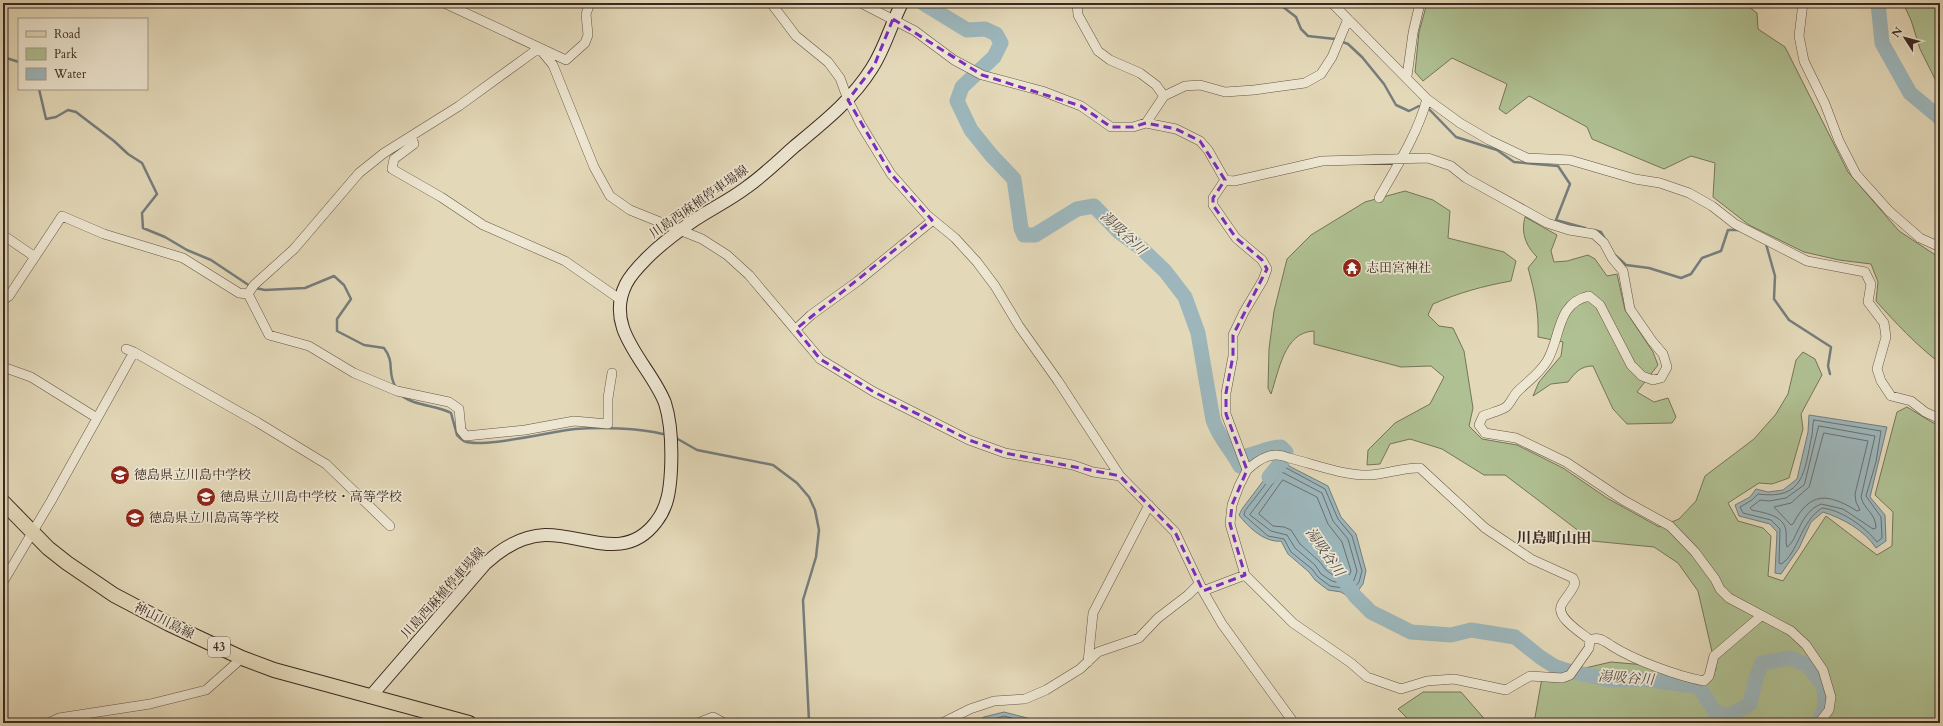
<svg xmlns="http://www.w3.org/2000/svg" width="1943" height="726" viewBox="0 0 1943 726" font-family="Cardo,'Noto Serif JP',serif">
  <style>
    .green { fill: #afc092; stroke: #75745a }
    .water { fill: #9cb6bb; stroke: #757d7d }
    .lines { fill: none; stroke-linecap: round; stroke-linejoin: round }
    .shore { stroke: #6c6f6e; stroke-width: 1 }
    .stream { stroke: #757d7d; stroke-width: 2.5 }
    .river { stroke: #9cb6bb; stroke-width: 15 }
    .street-casing { stroke: #655447; stroke-width: 10 }
    .secondary-casing { stroke: #3b2821; stroke-width: 14 }
    .primary-casing { stroke: #3b2821; stroke-width: 16 }
    .street { stroke: #ede6d1; stroke-width: 9 }
    .secondary { stroke: #ede6d1; stroke-width: 12 }
    .primary { stroke: #e3d8b8; stroke-width: 14 }
    .marked { fill: none; stroke: #7b2cbf; stroke-width: 3; stroke-dasharray: 8 5; stroke-linejoin: round }
    .labels { text-anchor: middle; dominant-baseline: central; stroke-width: 3.5; stroke-linejoin: round; paint-order: stroke }
    .shield { fill: #ede6d1; stroke: #706156; stroke-width: 1 }
    .shield-label { font-size: 12px; font-weight: bold; fill: #3b2821 }
    .street-label { font-size: 13px; fill: #3b2821; stroke: #ede6d1 }
    .poi-label { font-size: 13px; fill: #3b2821; stroke: #ede6d1; text-anchor: start }
    .water-label { font-size: 14px; font-style: italic; fill: #534c48; stroke: #ede6d1 }
    .quarter-label { font-size: 15px; font-weight: bold; fill: #3b2821; stroke: #ede6d1 }
  </style>
  <rect width="100%" height="100%" fill="#e3d8b8"/>
  <filter id="stains"><feTurbulence type="fractalNoise" baseFrequency=".005" numOctaves="4"/><feColorMatrix values="0 0 0 0 .2 0 0 0 0 .09 0 0 0 0 .02 0 0 0 .5 -.17"/></filter>
  <radialGradient id="worn" r=".72"><stop offset=".6" stop-color="#630" stop-opacity="0"/><stop offset="1" stop-color="#630" stop-opacity=".3"/></radialGradient>
  <path class="green" d="M1427 3H1744L1757 13 1758 29 1785 47 1848 172 1899 231 1940 258V363C1916 345 1896 323 1876 301L1878 282 1871 264 1839 260 1804 252 1749 225 1713 197 1715 163 1691 156 1664 169 1592 139 1587 127 1529 96 1506 114 1499 109 1507 84 1452 58 1423 81 1415 72 1419 32Z
    M1903 3H1940V89L1920 49 1911 20Z
    M1405 191 1433 200 1450 211 1448 238 1504 252 1516 261 1511 281C1483 286 1458 293 1433 304L1428 315 1439 326 1453 328 1464 351 1473 408 1469 426 1482 439 1517 445 1563 468 1607 498 1659 527 1679 519 1696 501 1705 476 1754 439 1776 414 1788 394 1796 360 1803 352 1815 359 1822 375 1801 414 1803 429 1789 478 1772 484 1759 483 1728 503 1738 521 1763 528 1771 536 1768 576 1783 581 1826 516 1877 555 1892 546 1893 512 1875 495 1897 412 1907 407 1940 427V723H1534L1542 678 1611 662 1657 666 1702 688 1716 669 1698 591 1678 563 1654 547 1592 541 1505 475H1484L1442 449 1410 439 1390 444 1380 464 1367 465 1368 450 1395 423 1430 404 1444 377 1431 366 1401 367 1314 344V331C1284 332 1279 371 1271 394L1268 388 1269 349 1274 311 1287 259 1311 235 1365 202Z
    M1525 217 1557 235 1551 251 1554 262 1567 261 1588 255 1595 259 1607 276 1617 274 1625 310 1653 352 1658 365 1637 392 1654 402 1668 398 1676 417 1672 423 1627 424 1613 409 1593 366C1580 366 1575 373 1568 382L1551 384 1533 396 1539 382 1561 356 1563 342 1538 337C1539 313 1535 292 1528 268L1537 257C1525 245 1521 232 1525 217Z
    M1423 692H1461L1488 723H1412L1398 709Z"/>
  <path class="water" d="M1809 415 1887 427 1870 497 1885 515 1886 541 1876 548C1864 530 1844 519 1823 512L1811 522 1799 548 1781 574 1775 573 1777 532 1770 524 1739 516 1735 505 1750 497 1756 489 1768 492 1783 490 1797 479 1808 432Z
    M1279 460 1287 462 1289 466 1328 486 1341 517 1356 534 1366 571 1363 584 1352 599 1341 592 1328 590 1315 580 1309 572 1288 554 1281 541C1265 543 1248 527 1239 515L1242 509Z
    M1004 712 1031 719 1038 723H972L984 717Z"/>
  <g class="lines">
    <path class="shore" d="M1814 420 1881 431 1876 462 1866 496 1881 517 1882 538 1877 542C1865 527 1842 510 1822 508 1800 522 1798 554 1781 564L1779 563 1780 529 1771 520 1743 513 1740 507 1752 500 1758 494C1804 500 1804 473 1812 435 1813 430 1812 425 1814 420Z
      M1819 426 1875 436 1861 497C1864 510 1876 513 1876 528L1873 529 1843 509 1821 504C1799 513 1798 540 1787 547 1785 542 1787 536 1786 531 1784 515 1764 513 1752 510L1750 508 1760 500 1769 501 1786 498 1804 485Z
      M1824 433 1868 441 1855 494 1856 502 1860 510 1857 511C1828 493 1810 491 1793 524L1791 525 1774 507 1791 503 1809 487Z
      M1281 465 1325 489 1338 519 1352 536 1362 571 1359 582 1351 592 1343 588 1330 586 1318 577 1312 569 1291 552 1284 539 1268 536 1244 515 1245 511Z
      M1282 472 1322 493 1333 521 1348 539 1357 571 1354 580 1350 586 1332 581 1321 574 1315 565 1295 548 1287 535 1271 531 1250 515Z
      M1283 480 1317 497 1328 524 1342 542 1351 571 1348 578 1334 576 1326 570 1319 561 1300 544 1291 530 1284 527 1273 526 1259 514Z
      M981 723 1004 716 1031 723"/>
    <path class="stream" d="M1278 3 1296 17 1301 29 1308 36 1335 39 1348 44 1362 57 1384 84 1396 105 1409 111 1419 106
      M3 57 19 62
      M39 89 46 119 56 117 68 110 76 112 114 141 128 154 142 163 157 194 142 213 143 228 165 237 187 250 211 260 250 286
      M1427 107 1456 137 1497 150 1514 162 1558 166 1570 184 1556 220 1585 228
      M1594 230 1601 232 1605 239
      M1766 244 1775 276 1774 299 1789 320 1831 347 1828 366 1830 374
      M1615 255 1626 265 1649 268 1681 278 1691 274 1702 258 1721 251 1728 230H1739
      M255 288 265 290 305 288 334 276 344 285 351 299 337 319V331L364 345 384 348C396 364 386 371 396 388
      M401 395C414 406 436 405 451 413L457 435C459 437 461 439 464 441 481 449 553 431 575 429 602 427 638 428 663 434
      M676 438 697 450 773 465 797 483 809 497 815 510 819 530 816 557 803 600 809 721 812 723"/>
    <path class="river" d="M923 3 967 30 985 29 996 34 1001 43 994 57 962 87 957 101 971 130 992 156 1014 179 1021 228 1024 235H1035L1077 209 1094 206 1119 232 1141 248 1165 271 1185 297 1198 333 1213 420C1219 438 1231 449 1240 466
      M1878 3 1882 43 1910 93 1940 118
      M1235 457C1251 458 1265 447 1281 447L1286 452 1283 460 1269 477
      M1343 579 1355 596 1371 612 1411 632 1451 635 1471 630 1515 637 1540 657 1554 666 1565 670 1610 680 1644 679 1699 687 1715 712 1729 716 1750 704 1756 678 1762 663 1790 658 1807 665 1824 686 1825 706 1818 723"/>
    <g class="street-casing">
      <path id="street" d="M444 3 566 60 585 43 588 35 586 14 590 3
        M771 3 796 36 828 62 840 78 848 100 861 125 891 174 927 215 955 238 977 262 995 286 1019 326 1058 381 1120 476 1175 532 1203 591 1222 624 1294 723
        M861 3 915 31 954 60 982 75 1042 91 1081 106 1111 127H1133L1146 123 1176 129 1200 141 1208 150 1225 180
        M1077 3 1078 15 1098 51 1110 60 1140 73 1156 85 1164 96 1146 123
        M1332 3 1427 99 1460 123 1489 140 1527 158 1570 160 1635 179 1660 183 1689 193 1712 206 1735 224 1807 261 1865 272 1871 284 1868 302 1884 323 1886 337 1877 369 1881 381 1891 396 1911 401 1925 412 1940 419
        M1803 3 1799 36 1804 61 1825 104 1839 141 1856 174 1889 211 1920 238 1940 247
        M539 48 553 65 594 167 610 196 630 210 702 239 727 255 749 275 820 359 874 392 969 440 1005 453 1073 465 1093 472 1120 476
        M1407 76 1413 33 1420 3
        M1164 96 1185 86 1200 85 1225 92 1254 90 1305 83 1321 74 1332 57 1348 19
        M411 136 414 144 394 159 392 169 441 197 483 225 565 261 621 300
        M1225 180 1234 181 1322 161 1428 158 1451 166 1466 178 1547 223 1569 230 1594 234 1604 243 1612 258 1623 271 1630 309 1652 341 1663 354 1667 367 1661 378 1653 380 1642 376 1631 365 1600 305 1589 296C1556 303 1561 338 1547 361 1539 374 1528 381 1517 392 1513 396 1511 403 1506 407 1500 411 1490 413 1483 416L1479 425 1485 433 1516 438 1566 462 1623 500 1670 526 1695 552 1715 579 1720 589 1729 598 1791 631 1806 645 1823 670 1831 697 1829 710 1819 723
        M1225 180 1213 198V205L1236 238 1262 260 1267 269 1263 280 1244 312 1233 335V356L1226 393V414L1247 470 1239 486 1232 505 1230 524 1245 575 1293 623 1351 663 1367 677 1401 689 1427 681 1454 679 1506 690 1530 676 1562 678 1570 675 1589 648 1590 640C1599 636 1604 641 1612 646 1634 660 1677 676 1704 681L1709 676 1714 656 1761 616
        M1379 198C1397 166 1417 135 1427 99
        M3 235 35 257
        M248 294 269 335 309 346 354 373 397 391 449 402 459 409 461 430 466 436 525 430 574 421 608 424V398L612 373
        M248 294 254 285 294 249 359 173 384 153 459 106 539 48
        M3 300 9 296 62 216 104 234 183 258 239 293 248 294
        M796 329 811 315 858 281 933 220
        M134 352 257 422 326 464 390 526
        M3 367 31 377 97 418
        M1247 470C1259 459 1273 450 1289 458 1314 464 1341 475 1368 475 1386 475 1402 467 1420 468L1485 528 1531 559 1573 578 1575 583C1572 592 1566 597 1562 604 1554 617 1582 633 1590 640
        M3 582 51 501 134 352 126 349
        M1203 591 1245 575
        M1088 662 1093 613 1149 505
        M48 723 59 718 150 704 206 690 242 658
        M698 723 713 717 724 723
        M942 723 970 709 994 701 1025 699 1046 690 1080 669 1098 652 1139 638 1158 618 1188 595 1199 584"/>
    </g>
    <g class="secondary-casing">
      <path id="secondary" d="M370 697 485 564C502 548 521 536 545 535 584 534 625 563 656 522 668 507 670 489 671 470 672 448 672 425 665 403 650 364 603 330 626 284 631 274 639 266 647 258 661 244 677 232 693 221 711 209 730 200 747 187 764 175 779 160 795 146 824 122 852 100 872 68 885 48 891 24 902 3"/>
    </g>
    <g class="primary-casing">
      <path id="primary" d="M3 502 48 548 67 563 114 595 169 624 242 658 274 670 469 723"/>
    </g>
    <use href="#street" class="street"/>
    <use href="#secondary" class="secondary"/>
    <use href="#primary" class="primary"/>
  </g>
  <path class="marked" d="M893 19 982 75 1081 106 1111 127H1133L1146 123 1176 129 1200 141 1225 180 1213 198V205L1236 238 1262 260 1267 269 1233 335V356L1226 393V414L1247 470 1232 505 1230 524 1245 575 1203 591 1175 532 1120 476 1005 453 969 440 874 392 820 359 796 329 932 220 891 174 848 100 874 66Z"/>
  <defs>
    <g id="temple-disc" transform="scale(1)"><circle r="9.5" fill="#8f2418" stroke="#ede6d1"/><path d="M0-6L5-2H3V0L6.5 2.5H4V6H1.5V3h-3V6H-4V2.5H-6.5L-3 0V-2H-5Z" fill="#fff"/></g>
    <g id="school-disc" transform="scale(1)"><circle r="9.5" fill="#8f2418" stroke="#ede6d1"/><path d="M0-5L7-2L0 1L-7-2ZM-4 1L0 2.5L4 1V4Q0 6-4 4Z" fill="#fff"/></g>
  </defs>
  <g fill-rule="evenodd">
    <use href="#temple-disc" x="1352" y="268"/>
    <use href="#school-disc" x="120" y="475"/>
    <use href="#school-disc" x="206" y="497"/>
    <use href="#school-disc" x="135" y="518"/>
  </g>
  <g class="labels">
    <rect class="shield" x="208" y="637" width="22" height="20" rx="3"/>
    <g class="shield-label">
      <text x="219" y="647">43</text>
    </g>
    <g class="street-label">
      <text transform="translate(699 202) rotate(-35)">川島西麻植停車場線</text>
      <text transform="translate(443 593) rotate(-48)">川島西麻植停車場線</text>
      <text transform="translate(164 621) rotate(26)">神山川島線</text>
    </g>
    <g class="poi-label">
      <text x="1366" y="268">志田宮神社</text>
      <text x="134" y="475">徳島県立川島中学校</text>
      <text x="220" y="497">徳島県立川島中学校・高等学校</text>
      <text x="149" y="518">徳島県立川島高等学校</text>
    </g>
    <g class="water-label">
      <text transform="translate(1123 233) rotate(43)">湯吸谷川</text>
      <text transform="translate(1325 552) rotate(55)">湯吸谷川</text>
      <text transform="translate(1626 678) rotate(4)">湯吸谷川</text>
    </g>
    <g class="quarter-label">
      <text x="1554" y="538">川島町山田</text>
    </g>
  </g>
  <rect width="1943" height="726" fill="none" stroke="#e3d8b8" stroke-width="16"/>
  <rect x="4" y="4" width="1935" height="718" fill="none" stroke="#3b2821" stroke-width="2"/>
  <rect x="8" y="8" width="1927" height="710" fill="none" stroke="#3b2821"/>
  <rect x="18" y="18" width="130" height="72" fill="#ede6d1" stroke="#a69a8b"/>
  <rect x="26" y="31" width="20" height="6" fill="#e3d8b8" stroke="#a69a8b"/>
  <text x="54" y="38" font-size="12" fill="#3b2821">Road</text>
  <rect x="26" y="48" width="20" height="12" fill="#afc092" stroke="#a69a8b"/>
  <text x="54" y="58" font-size="12" fill="#3b2821">Park</text>
  <rect x="26" y="68" width="20" height="12" fill="#9cb6bb" stroke="#a69a8b"/>
  <text x="54" y="78" font-size="12" fill="#3b2821">Water</text>
  <g transform="translate(1905 38) rotate(306)" stroke="#ede6d1" stroke-width="3" paint-order="stroke">
  <path d="M0-3L7 15L0 10L-7 15Z" fill="#3b2821"/>
  <text y="-6" font-size="11" font-weight="bold" text-anchor="middle" fill="#3b2821">N</text>
  </g>
  <rect width="100%" height="100%" filter="url(#stains)"/>
  <rect width="100%" height="100%" fill="url(#worn)"/>
</svg>
